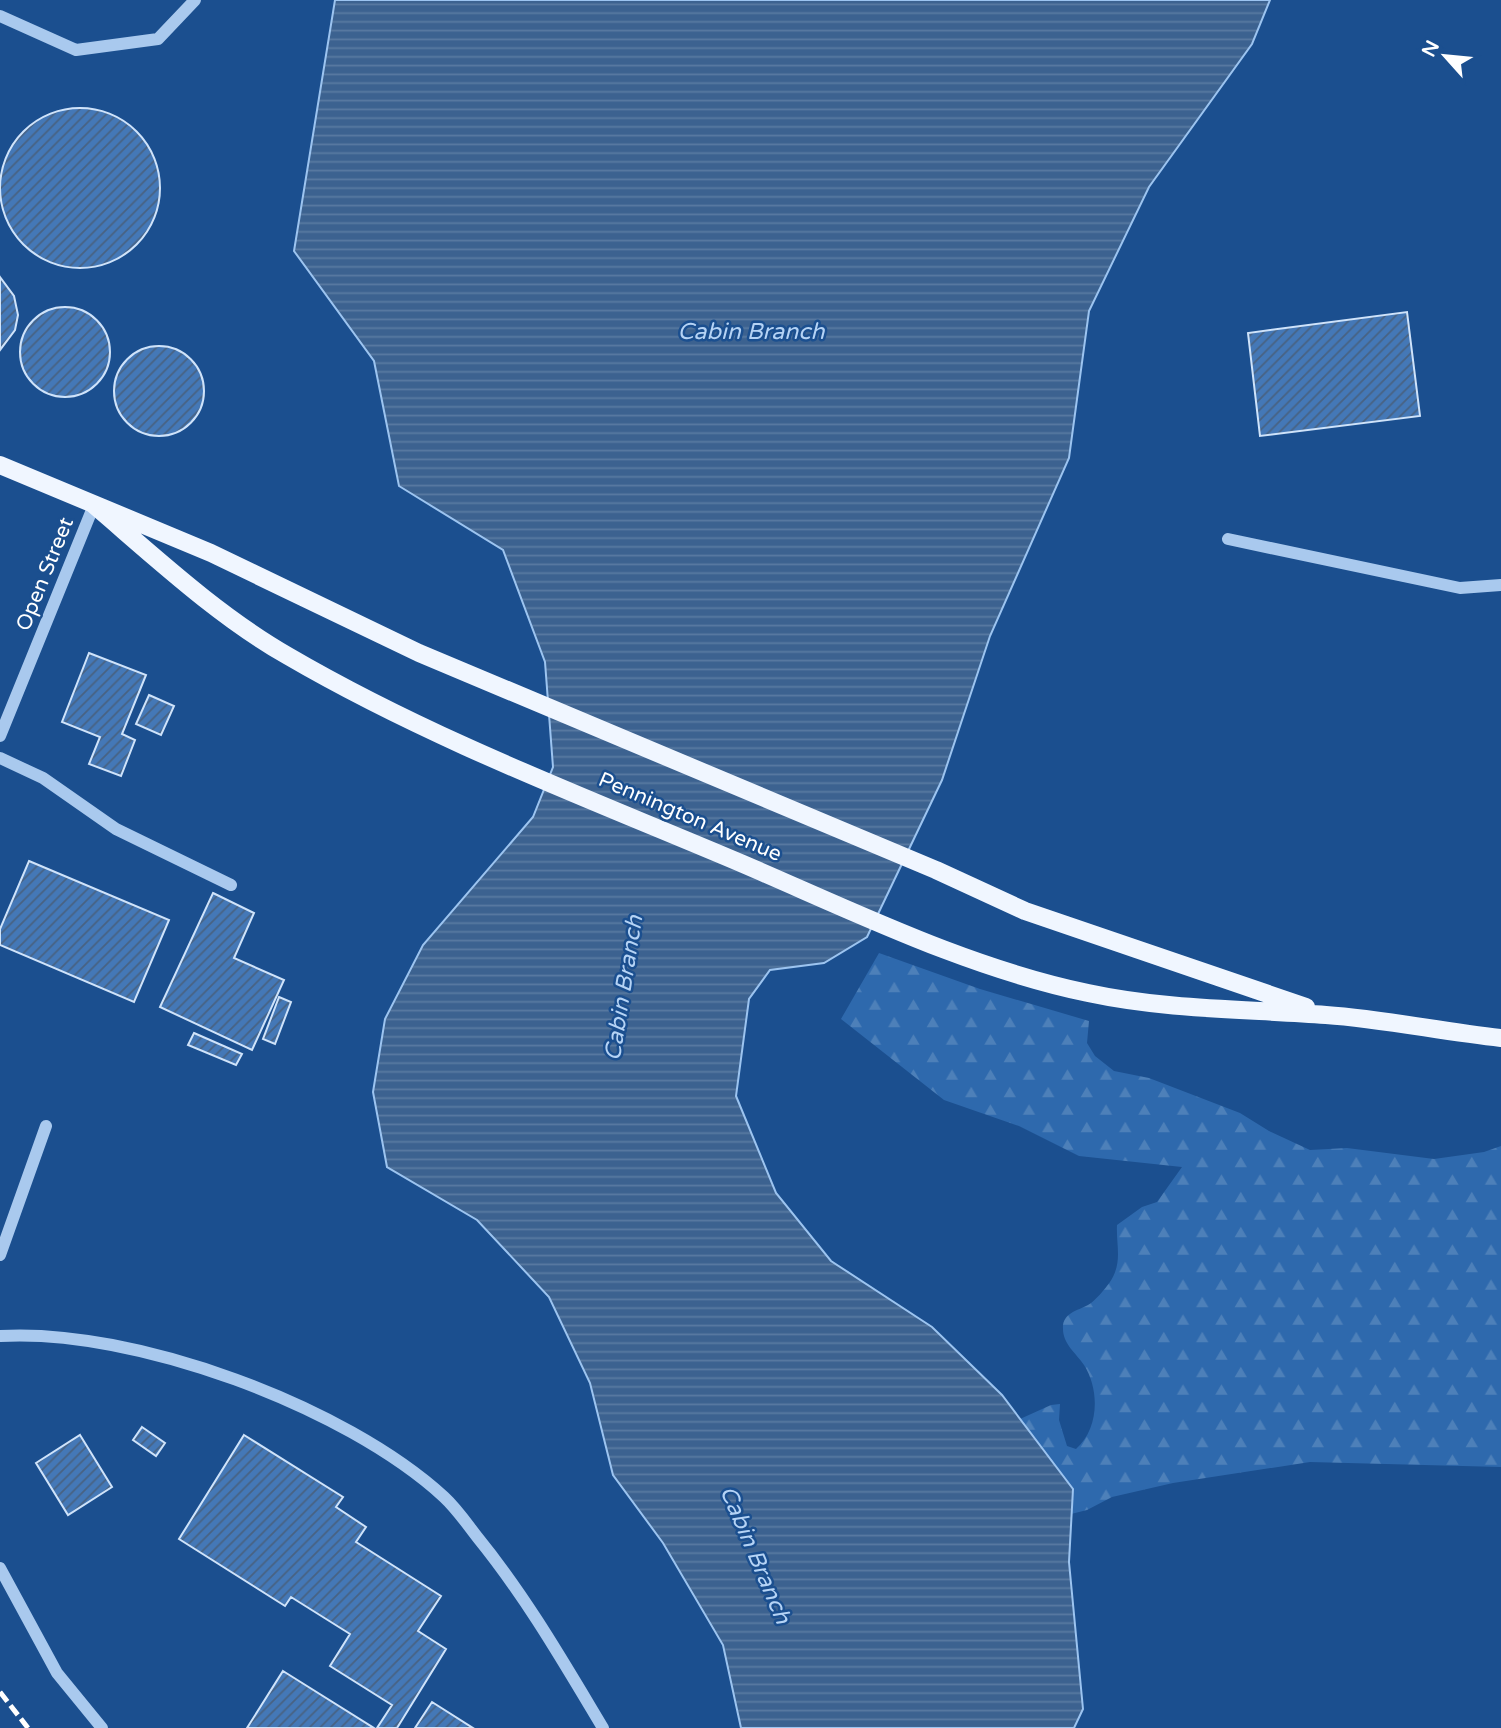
<svg xmlns="http://www.w3.org/2000/svg" width="1501" height="1728" viewBox="0 0 1501 1728" font-family="'Varela Round',sans-serif">
  <style>
    .forest { fill: url(#forest-firs) }
    .water { fill: url(#water-rules); stroke: #9cc4f0; stroke-width: 2 }
    .building { fill: url(#building-hatch); stroke: #cfe3fa; stroke-width: 2 }
    .lines { fill: none; stroke-linecap: round; stroke-linejoin: round }
    .minor { stroke: #a9c9ee; stroke-width: 12 }
    .major { stroke: #f0f6ff; stroke-width: 18 }
    .rail { stroke: #fff; stroke-width: 5; stroke-dasharray: 12 5; stroke-linecap: butt }
    .labels { text-anchor: middle; dominant-baseline: central; stroke-width: 5; stroke-linejoin: round; paint-order: stroke }
    .street-label { font-size: 21px; fill: #fff; stroke: #1b4f8f }
    .water-label { font-size: 23px; font-style: italic; fill: #b5d3f5; stroke: #1b4f8f }
  </style>
  <defs>
    <pattern id="forest-firs" width="22" height="20" patternUnits="userSpaceOnUse" patternTransform="scale(1.75)"><rect width="22" height="20" fill="#2e69ad"/><path d="M5 1l3.5 6h-7zM16 11l3.5 6h-7z" fill="#4d80b9"/></pattern>
    <pattern id="water-rules" width="6" height="5" patternUnits="userSpaceOnUse" patternTransform="scale(1.75)"><rect width="6" height="5" fill="#3c6290"/><path d="M0 2.5h6" fill="none" stroke="#597aa1"/></pattern>
    <pattern id="building-hatch" width="6" height="6" patternUnits="userSpaceOnUse" patternTransform="scale(1.75)"><rect width="6" height="6" fill="#4478b7"/><path d="M-1 1l2-2M0 6l6-6M5 7l2-2" fill="none" stroke="#486282"/></pattern>
  </defs>
  <rect width="100%" height="100%" fill="#1b4f8f"/>
  <path class="forest" d="M879 953 980 989 1089 1021 1087 1043 1095 1056 1114 1071 1149 1078 1240 1113 1269 1131 1310 1150 1347 1148 1434 1159 1484 1152 1501 1146V1467L1310 1462 1173 1483 1112 1497 1087 1510 1071 1514 1073 1489 1020 1419 1051 1405 1060 1404 1059 1420 1067 1446 1076 1449C1099 1429 1100 1390 1084 1365 1076 1353 1063 1344 1063 1329 1062 1313 1077 1311 1088 1305 1095 1301 1105 1289 1110 1282 1123 1262 1116 1246 1117 1225L1142 1207 1157 1202 1182 1167 1079 1156 1019 1126 944 1100 841 1019Z"/>
  <path class="water" d="M335 0H1270L1252 44 1149 187 1089 311 1069 458 990 636 942 780 867 937 824 963 770 970 749 999 736 1096 776 1193 831 1261 932 1327 1002 1395 1073 1489 1069 1562 1083 1709 1074 1728H741L723 1645 663 1543 613 1475 590 1383 549 1297 477 1220 387 1167 373 1092 385 1019 423 945 533 817 553 767 545 662 503 550 399 486 374 361 294 251Z"/>
  <path class="building" d="M0 188a80 80 0 1 1 160 0a80 80 0 1 1-160 0Z
    M0 277 14 296 18 315 15 330 0 350Z
    M20 352a45 45 0 1 1 90 0a45 45 0 1 1-90 0Z
    M1407 312 1420 416 1260 436 1248 333Z
    M114 391a45 45 0 1 1 90 0a45 45 0 1 1-90 0Z
    M89 653 146 675 122 734 135 740 121 776 89 764 100 737 62 722Z
    M149 695 174 706 161 735 136 724Z
    M29 861 169 920 134 1002 0 945V929Z
    M213 893 254 913 234 958 284 980 252 1050 160 1007Z
    M279 997 291 1002 275 1044 263 1039Z
    M194 1033 242 1054 236 1065 188 1045Z
    M142 1427 165 1443 156 1456 133 1440Z
    M80 1435 112 1487 68 1515 36 1463Z
    M244 1435 343 1497 336 1507 366 1527 356 1542 441 1596 418 1631 446 1649 397 1728H377L392 1705 330 1666 350 1634 291 1597 285 1606 179 1539Z
    M283 1671 374 1728H247Z
    M432 1702 473 1728H415Z"/>
  <g class="lines">
    <path class="minor" d="M0 16 76 50 158 39 195 0
      M1228 539 1460 588 1501 585
      M0 736 94 505
      M0 758 43 778 116 829 231 885
      M0 1255 46 1126
      M0 1336C134 1328 345 1406 444 1497 457 1509 467 1524 478 1538 526 1597 564 1663 603 1728
      M0 1568 57 1673 102 1728"/>
    <path class="major" d="M0 465 211 553 419 653 936 870 1025 911 1306 1007
      M94 505C156 558 218 616 288 656 432 740 590 799 743 864 855 912 968 968 1088 993 1167 1010 1246 1009 1326 1015 1384 1019 1443 1032 1501 1038"/>
    <path class="rail" d="M0 1692 28 1728"/>
  </g>
  <g class="labels">
    <g class="street-label">
      <text transform="translate(45 574) rotate(-68)">Open Street</text>
      <text transform="translate(690 817) rotate(23)">Pennington Avenue</text>
    </g>
    <g class="water-label">
      <text x="751" y="332">Cabin Branch</text>
      <text transform="translate(624 988) rotate(-81)">Cabin Branch</text>
      <text transform="translate(755 1555) rotate(67)">Cabin Branch</text>
    </g>
  </g>
  <g transform="translate(1445 56) rotate(297)" stroke="#1b4f8f" stroke-width="5" paint-order="stroke">
  <path d="M0-5L12 26L0 18L-12 26Z" fill="#ffffff"/>
  <text y="-10" font-size="19" font-weight="bold" text-anchor="middle" fill="#ffffff">N</text>
  </g>
</svg>
